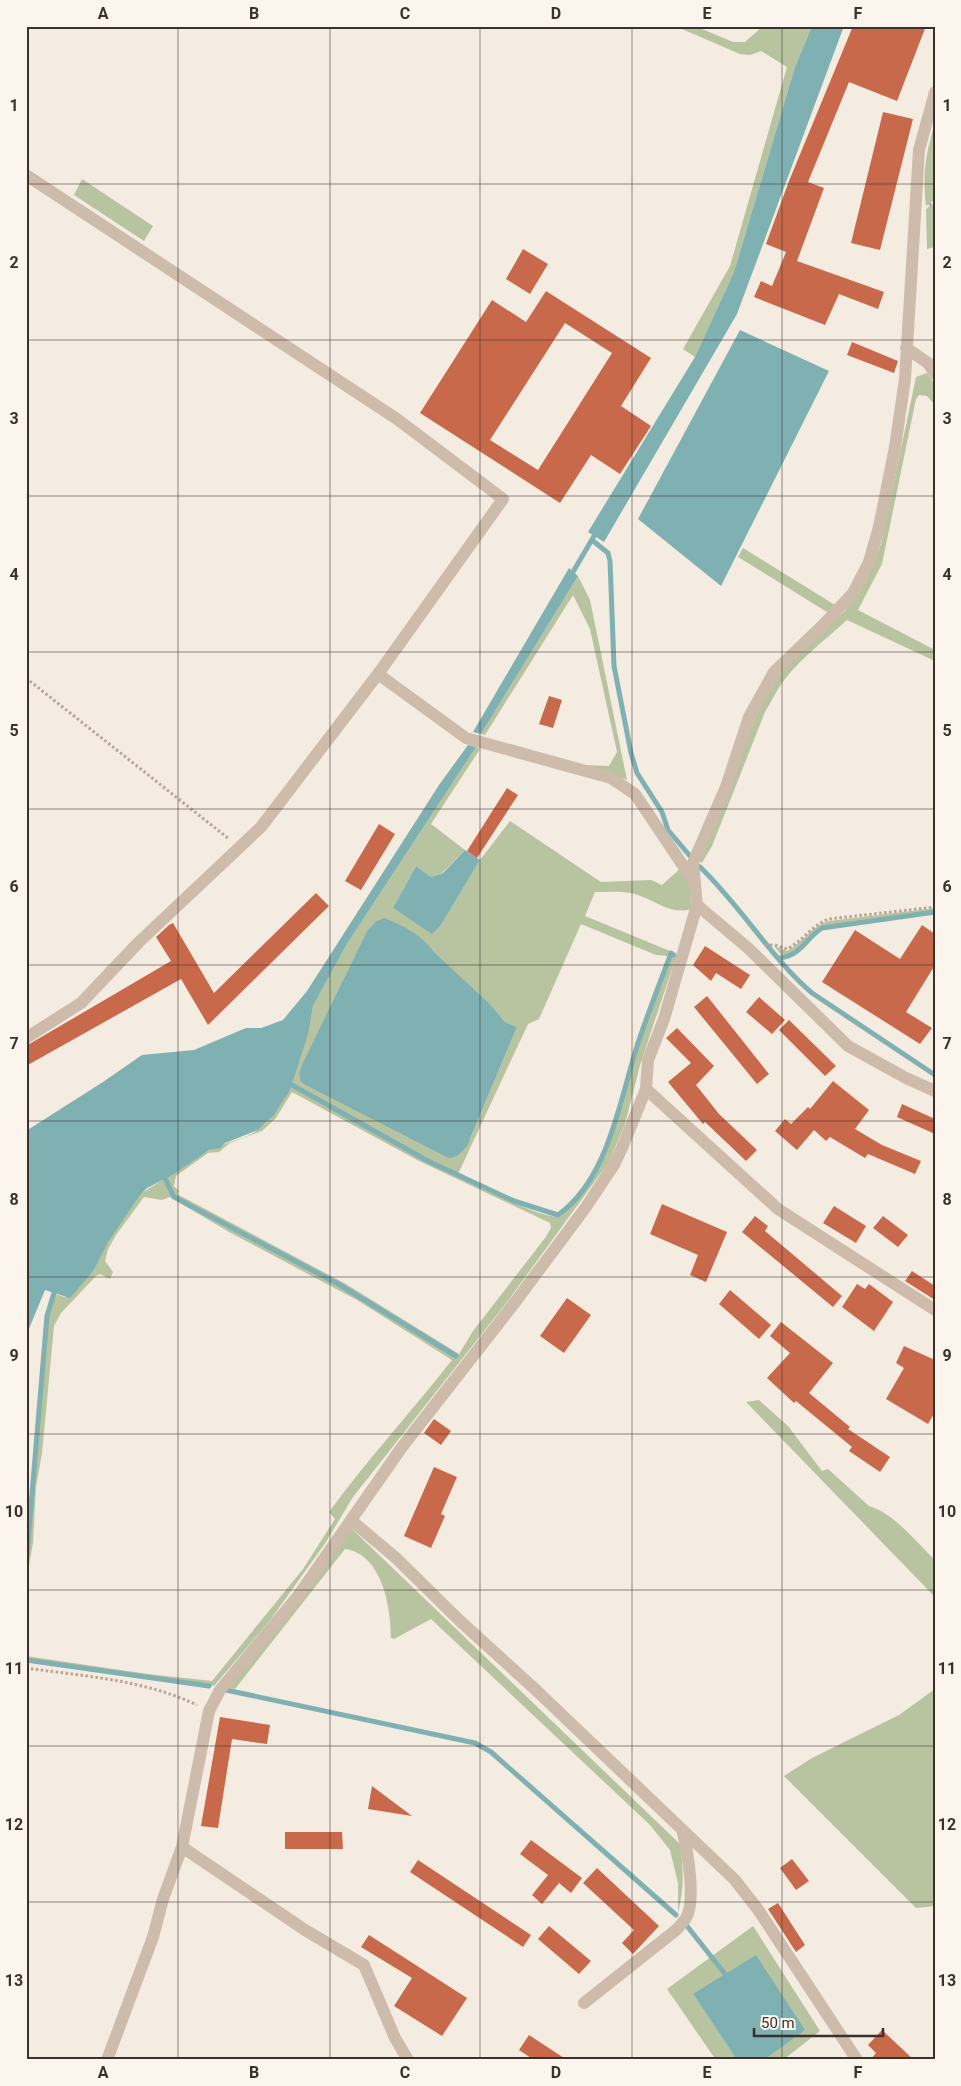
<svg xmlns="http://www.w3.org/2000/svg" width="961" height="2086" viewBox="0 0 961 2086" font-family="Roboto,sans-serif">
  <style>
    .green { fill: #b8c4a0; fill-rule: evenodd }
    .water { fill: #7fb0b2 }
    .lines { fill: none; stroke-linecap: round; stroke-linejoin: round }
    .stream { stroke: #7fb0b2; stroke-width: 5 }
    .building { fill: #c8694b; fill-rule: evenodd }
    .path { stroke: #b9a596; stroke-width: 3; stroke-dasharray: 2.5 2.5; stroke-linecap: butt }
    .minor { stroke: #cdbbac; stroke-width: 12 }
    .grid { fill: none; stroke: #3b302b; stroke-width: 1; stroke-opacity: 0.55 }
    .neatline { fill: none; stroke: #3b302b; stroke-width: 2 }
    .grid-label { font-size: 16px; text-anchor: middle; font-weight: bold; fill: #3b302b }
  </style>
  <rect width="100%" height="100%" fill="#f4ebe1"/>
  <path class="green" d="M675 26H695L733 42H745L763 26H812L795 67 734 272 695 357 683 349 730 266 787 67 761 51 750 55 740 54Z
    M935 122V199L926 206C922 174 926 153 935 122Z
    M82 179 153 226 144 241 74 195Z
    M935 202V247L927 249 926 209Z
    M927 373 935 385V405L927 396 919 395 916 399 882 564 858 610 935 650V661L847 620C826 639 802 657 785 679 777 689 772 701 765 712L712 846 702 863 697 859 729 789 758 710 771 686 788 664 845 611 866 581 881 544 916 377Z
    M743 548 835 605 827 612 738 557Z
    M578 576 590 600 627 780 586 765 609 766 617 752 590 629 573 595 485 735 481 734Z
    M476 747 480 749 431 824 465 850 442 873 431 877 416 866 393 908 432 933 441 925 480 860 510 821 601 882 651 880 662 885 681 868 690 886 691 909C670 916 651 897 631 893 620 891 607 892 595 892L585 916 670 951 668 956 656 955 581 924 539 1019 528 1024 458 1174 378 1133 298 1087 293 1083 292 1077 309 1031 313 1006 347 944ZM375 922C395 927 421 931 433 951L490 1004 505 1022 517 1027 470 1139 448 1158 305 1085 300 1081 299 1073 302 1064 367 931Z
    M935 908V911L821 927C807 936 801 956 782 956L774 946 787 951C803 942 812 926 829 921Z
    M672 955 676 957 640 1065 625 1124 609 1162 507 1302 353 1497 326 1542 271 1619 214 1686 26 1658V1656L148 1674 212 1681 303 1569 335 1519 329 1512C368 1459 412 1411 452 1360L357 1300 229 1232 170 1197 162 1200 144 1197 116 1235 108 1249 105 1261 113 1272 110 1279 100 1274 96 1276 61 1313 54 1326 42 1453 36 1487 33 1543 26 1582 48 1316 55 1294 65 1297 94 1270 107 1242 140 1194 164 1179 174 1197 340 1286 457 1357 362 1296 176 1196 167 1177C181 1171 192 1159 206 1152 218 1145 232 1142 245 1137 269 1127 279 1107 291 1087 325 1106 534 1224 559 1216 566 1213 571 1205 576 1200 612 1155 621 1098 639 1044 649 1014 661 984 672 955ZM292 1092 419 1161 550 1223 551 1228 545 1238 473 1331 459 1354 346 1284 177 1194 179 1191 174 1186 176 1176 208 1153 219 1152 230 1143 262 1131 276 1118Z
    M759 1400 788 1426 822 1471 828 1469 869 1506C894 1513 916 1542 935 1560V1597L746 1402Z
    M352 1529 680 1844C684 1869 684 1889 678 1913V1883L670 1850 650 1825 431 1619 394 1639 391 1638C391 1607 382 1554 345 1549L235 1689 226 1687Z
    M935 1689V1906L916 1908 784 1776 812 1758 899 1715Z
    M753 1926 820 2031 783 2060H764L804 2030 693 1994 737 2060H716L667 1989Z"/>
  <path class="water" d="M812 26H844L737 314 604 542 588 532 695 357 734 272 795 67Z
    M740 330 829 371 721 586 638 519Z
    M569 568 578 576 481 734 473 732Z
    M468 745 476 747 347 944 313 1006 309 1031 290 1090 274 1115 258 1130 225 1143 220 1148 209 1150 174 1174 147 1188 140 1195 108 1242 94 1270 70 1298 45 1290 26 1336V1131L103 1082 142 1055 194 1050 246 1028H261L283 1020 307 991 439 785Z
    M465 850 480 860 441 925 432 934 393 908 416 866 431 877 443 873Z
    M384 918C400 924 424 936 433 951L490 1004 505 1022 517 1027 467 1146C461 1153 457 1158 448 1158L305 1085 300 1081 299 1073 302 1064 367 931 375 922Z
    M756 1955 805 2030 764 2060H737L693 1994Z"/>
  <g class="lines">
    <path class="stream" d="M592 540 608 553 610 561 614 666 631 753 637 773 662 812 668 830 690 856
      M570 577 597 531
      M700 867C741 906 771 958 812 993L935 1075
      M779 958C801 956 805 939 822 928L935 912
      M290 1084 428 1161 514 1201 558 1215C609 1179 620 1098 638 1043 648 1013 660 983 671 953L674 955
      M165 1178 174 1197 340 1285 456 1356
      M26 1565 47 1316 54 1293
      M26 1660 209 1686
      M226 1690 475 1743 491 1752 676 1915
      M687 1926 725 1974"/>
  </g>
  <path class="building" d="M853 26H926L897 101 849 82 808 182 824 188 797 261 884 292 878 309 839 294 825 325 754 297 761 281 772 286 786 252 766 244 789 181Z
    M883 112 913 119 880 250 851 243Z
    M523 249 548 264 530 294 506 279Z
    M546 291 651 358 621 406 651 426 620 474 591 455 560 503 420 413 492 300 526 322ZM565 323 612 353 538 470 490 440Z
    M852 342 898 361 894 373 847 355Z
    M549 696 562 700 553 728 539 724Z
    M507 788 518 795 477 858 467 851Z
    M379 824 395 834 361 890 345 881Z
    M316 893 329 906 208 1025 181 979 26 1066V1046L171 961 156 937 169 925 173 923 214 993Z
    M922 925 935 934V965L906 1012 932 1028 920 1044 822 982 855 930 900 959Z
    M705 946 750 975 741 989 716 973 711 981 693 965Z
    M707 996 769 1074 757 1084 694 1007Z
    M759 997 785 1020 772 1034 746 1012Z
    M789 1020 836 1066 825 1076 779 1030Z
    M677 1028 714 1066 696 1085 719 1114 757 1150 746 1161 705 1122 703 1124 668 1082 691 1063 666 1038Z
    M833 1081 869 1110 855 1129 882 1145 921 1161 915 1174 868 1154 865 1158 830 1137 826 1141 814 1130 797 1150 775 1131 785 1119 791 1124 808 1107 810 1109Z
    M902 1104 935 1119V1134L897 1117Z
    M662 1204 727 1232 706 1282 690 1275 698 1255 650 1234Z
    M834 1206 866 1226 856 1243 823 1223Z
    M755 1216 768 1226 765 1231 842 1296 833 1307 742 1232Z
    M883 1216 908 1235 898 1247 873 1228Z
    M912 1271 935 1286V1300L905 1281Z
    M857 1284 865 1289 869 1284 893 1302 874 1331 842 1307Z
    M730 1290 771 1325 759 1339 719 1304Z
    M567 1298 591 1315 564 1353 540 1336Z
    M781 1322 833 1363 809 1393 850 1427 848 1429 890 1457 880 1472 849 1451 852 1447 796 1401 794 1403 767 1378 790 1353 770 1336Z
    M904 1346 935 1360V1412L928 1424 886 1399 904 1368 896 1363Z
    M434 1419 451 1431 441 1445 424 1433Z
    M434 1467 457 1477 441 1514 445 1516 431 1548 404 1536Z
    M220 1717 270 1725 267 1744 232 1739 218 1828 201 1826Z
    M372 1786 412 1816 368 1809Z
    M285 1832H342L343 1849H285Z
    M531 1840 582 1878 571 1893 559 1883 542 1904 532 1895 548 1875 520 1854Z
    M792 1859 809 1881 796 1890 780 1868Z
    M418 1860 531 1935 523 1947 410 1872Z
    M597 1868 659 1926 633 1954 622 1943 634 1930 583 1883Z
    M778 1903 805 1945 796 1952 768 1909Z
    M549 1926 591 1961 579 1974 538 1939Z
    M369 1935 467 1998 442 2036 394 2006 412 1978 361 1947Z
    M882 2030 914 2060H870L876 2053 868 2045Z
    M529 2035 567 2060H534L519 2050Z"/>
  <g class="lines">
    <path class="path" d="M929 205 935 201
      M26 678 229 839
      M765 945H775L787 949C803 941 812 925 829 919L935 907
      M26 1668C83 1676 145 1680 197 1705"/>
    <path class="minor" d="M26 175 397 419 503 499 378 674 261 827 139 942 81 1003 26 1038
      M906 348 928 363 935 374
      M378 674 466 738 611 778 635 794 694 882
      M697 905 748 948 848 1046 906 1078 935 1091
      M646 1089 778 1209 935 1310
      M352 1521 396 1558 459 1620 537 1691 735 1880 759 1911 857 2060
      M182 1847 305 1930 364 1965 395 2038 408 2060
      M584 2003 676 1930C679 1927 683 1923 686 1918 696 1901 688 1853 683 1833
      M107 2060 153 1937 163 1899 182 1847 209 1711 220 1690 298 1596 402 1447 516 1301 586 1207 614 1165 622 1148 646 1089 648 1060 664 1019 697 905 693 863 726 787 749 717 774 672 824 624 853 593 869 562 879 527 895 447 905 379 919 150 935 92"/>
  </g>
  <path class="grid" d="M178 26V2060M330 26V2060M480 26V2060M632 26V2060M782 26V2060M26 184H935M26 340H935M26 496H935M26 652H935M26 809H935M26 965H935M26 1121H935M26 1277H935M26 1434H935M26 1590H935M26 1746H935M26 1902H935"/>
  <rect width="961" height="2086" fill="none" stroke="#fbf5ee" stroke-width="55"/>
  <path d="M754 2028v8h129v-8" fill="none" stroke="#3b302b" stroke-width="2.5"/>
  <text x="761" y="2028" font-size="15" fill="#3b302b" stroke="#fbf5ee" stroke-width="4" paint-order="stroke">50 m</text>
  <rect x="28" y="28" width="906" height="2030" class="neatline"/>
  <g class="grid-label">
    <text x="103" y="19">A</text>
    <text x="254" y="19">B</text>
    <text x="405" y="19">C</text>
    <text x="556" y="19">D</text>
    <text x="707" y="19">E</text>
    <text x="858" y="19">F</text>
    <text x="14" y="111">1</text>
    <text x="947" y="111">1</text>
    <text x="14" y="268">2</text>
    <text x="947" y="268">2</text>
    <text x="14" y="424">3</text>
    <text x="947" y="424">3</text>
    <text x="14" y="580">4</text>
    <text x="947" y="580">4</text>
    <text x="14" y="736">5</text>
    <text x="947" y="736">5</text>
    <text x="14" y="892">6</text>
    <text x="947" y="892">6</text>
    <text x="14" y="1049">7</text>
    <text x="947" y="1049">7</text>
    <text x="14" y="1205">8</text>
    <text x="947" y="1205">8</text>
    <text x="14" y="1361">9</text>
    <text x="947" y="1361">9</text>
    <text x="14" y="1517">10</text>
    <text x="947" y="1517">10</text>
    <text x="14" y="1674">11</text>
    <text x="947" y="1674">11</text>
    <text x="14" y="1830">12</text>
    <text x="947" y="1830">12</text>
    <text x="14" y="1986">13</text>
    <text x="947" y="1986">13</text>
    <text x="103" y="2078">A</text>
    <text x="254" y="2078">B</text>
    <text x="405" y="2078">C</text>
    <text x="556" y="2078">D</text>
    <text x="707" y="2078">E</text>
    <text x="858" y="2078">F</text>
  </g>
</svg>
